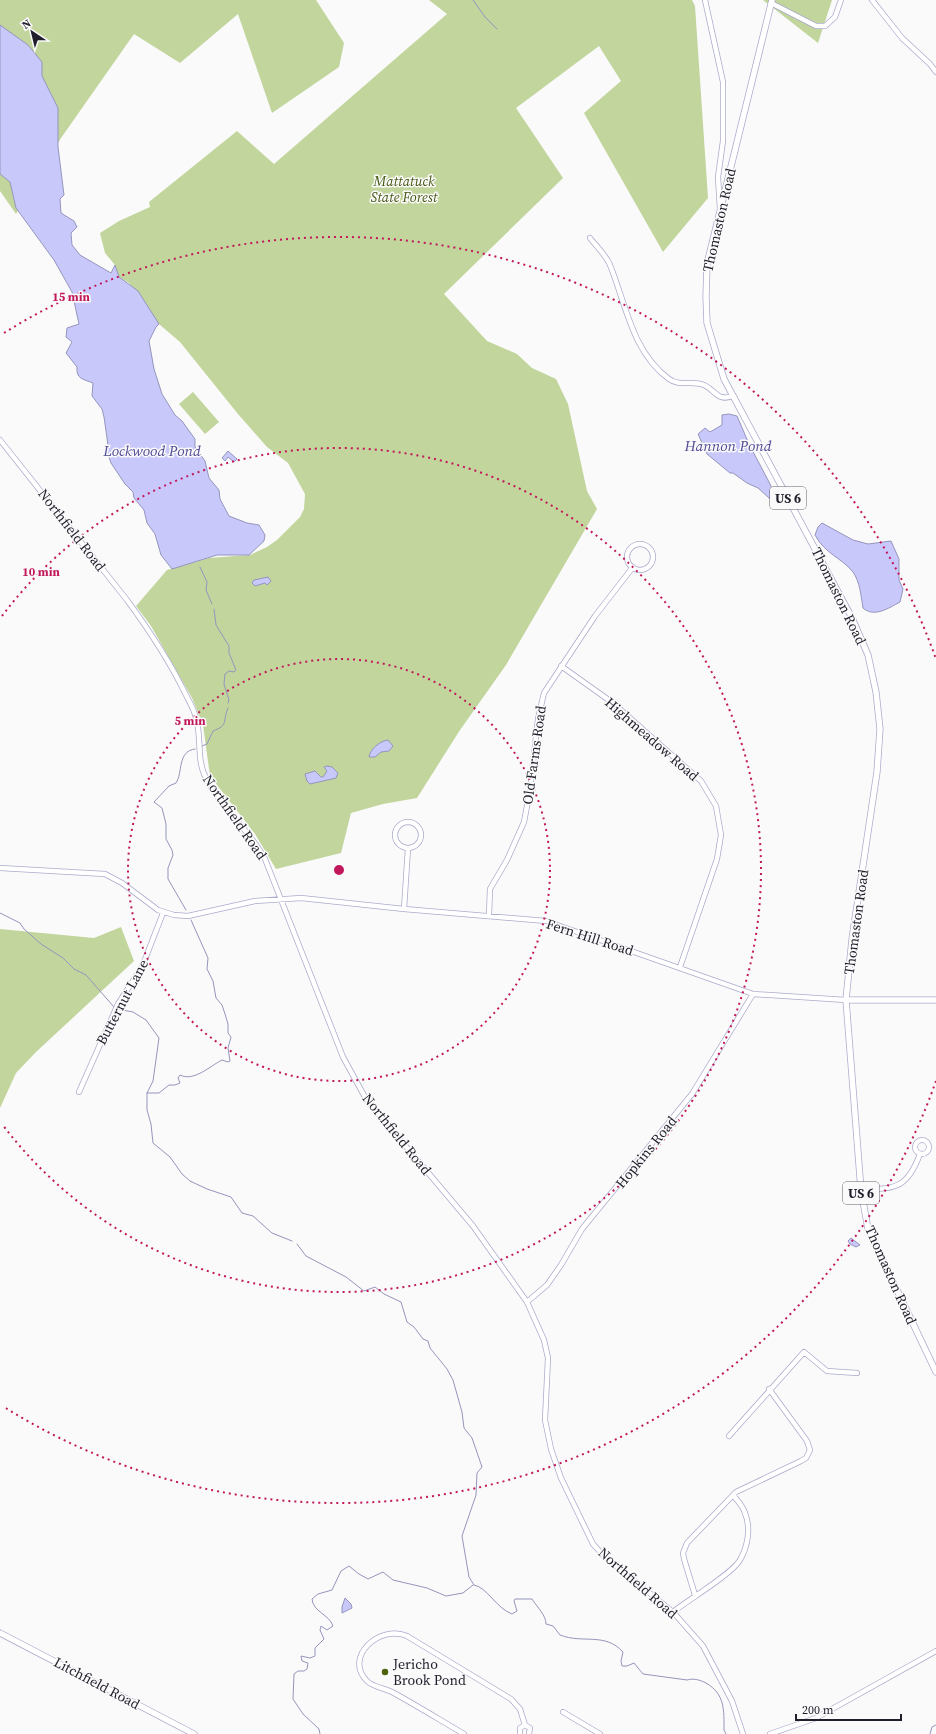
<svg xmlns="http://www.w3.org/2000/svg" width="936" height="1734" viewBox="0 0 936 1734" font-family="'Source Serif 4',serif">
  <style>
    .green { fill: #c2d59c }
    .water { fill: #c8c8fb; stroke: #9595bd }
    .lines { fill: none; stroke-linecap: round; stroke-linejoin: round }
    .stream { stroke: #9595bd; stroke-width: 1 }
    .minor-casing { stroke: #ababcc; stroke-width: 6 }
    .major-casing { stroke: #ababcc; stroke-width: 7 }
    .minor { stroke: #fff; stroke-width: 4.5 }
    .major { stroke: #fff; stroke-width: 5.5 }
    .ring { fill: none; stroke: #c2185b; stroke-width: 2; stroke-dasharray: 2 4 }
    .poi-dot { fill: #4f630e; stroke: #fafafa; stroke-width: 1.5 }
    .labels { text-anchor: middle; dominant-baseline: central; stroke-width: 3; stroke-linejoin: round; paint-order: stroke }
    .shield { fill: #fafafa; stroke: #61616a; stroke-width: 1 }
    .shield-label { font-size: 13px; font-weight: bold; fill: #1f1f2c }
    .park-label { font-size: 14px; font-style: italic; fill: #465813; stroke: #fafafa }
    .street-label { font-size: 14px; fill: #1f1f2c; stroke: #fafafa }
    .poi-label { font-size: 14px; fill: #1f1f2c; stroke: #fafafa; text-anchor: start }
    .water-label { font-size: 15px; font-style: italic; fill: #524b95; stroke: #fafafa }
    .centre { fill: #c2185b; stroke: #fafafa; stroke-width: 2 }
    .ring-label { font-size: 12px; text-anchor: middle; font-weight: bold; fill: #c2185b; stroke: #fafafa; stroke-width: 3; stroke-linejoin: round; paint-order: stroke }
  </style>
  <rect width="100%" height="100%" fill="#fafafa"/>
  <path class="green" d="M0 0H316L344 43 339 67 272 113 238 14 180 63 134 34 61 138 16 214 0 191Z
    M429 0H692L695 6 708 198 663 252 584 113 621 81 599 46 516 108 563 178 444 294 487 341 517 354 532 368 556 379 568 404 587 491 597 509 506 665 460 730 417 798 383 804 351 813 341 853 276 869 255 834 210 776 203 725 192 698 151 626 136 606 167 570 209 558 250 555 267 547 277 540 300 517 304 509 305 494 288 463 267 447 238 414 180 342 159 324 129 283 119 277 115 265 105 253 100 233 119 221 150 207 149 202 237 131 274 164 447 14Z
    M763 0H832L818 43Z
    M193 392 219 422 205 434 179 404Z
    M121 927 134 961 36 1052 16 1073 0 1108V929L94 938Z"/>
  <path class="water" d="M0 25 28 45 42 62V76L58 108V147L64 195 60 199 61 213 74 221 77 227 71 233 72 245 80 255 111 273 115 265 119 277 138 291 159 324 156 327 149 341 154 369 162 394 175 415 182 421 195 439V447L205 461 209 478 219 490 220 499 229 516 247 523 259 525 265 535 264 541 249 555H217L172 569 161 555 155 534 147 523 144 510 134 498 133 492 125 484 111 463 106 449 108 445 104 417 102 409 92 396 93 383C83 379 76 379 77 367L66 353 72 342 66 337 67 328 79 324 72 292 54 260 16 208 10 182 0 174Z
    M729 414 737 416 749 444 769 482 772 488 770 492 779 507 758 488 747 483 733 473H730L707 454 698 434 705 428 710 432 722 425V415Z
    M228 451 237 459 234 462 228 457 225 461 222 458Z
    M822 523 853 540 868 544 891 541 899 559V580L903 589 900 602C889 608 874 618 863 608 861 596 860 582 853 572 842 558 825 554 815 535L818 527Z
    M268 577 271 581 267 585 265 583 255 586 252 583 254 580Z
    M388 740 393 746 389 751 381 752 375 757H369C370 749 380 741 388 740Z
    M327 766 332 767 338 773 336 778 310 784 307 781 305 774 315 771 321 777H323L327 771 324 767Z
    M851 1238 860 1245 856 1247 850 1244 848 1241Z
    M345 1598 351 1604 352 1608 342 1613V1607Z"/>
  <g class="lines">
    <path class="stream" d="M473 0 485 17 497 29
      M200 567 207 582 206 590 212 604
      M214 609 216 625 229 646V653L236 670 234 672 229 671 225 674 224 684 229 700 228 703
      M202 746 207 744 213 731C229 725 222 722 228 708
      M186 910 168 879V868L173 855 172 850 166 839V824L162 808 154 802 169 786 176 783C183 773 177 751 195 749
      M0 913 20 923 24 929 41 944 63 958 74 969 86 975 114 1007
      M117 1009 133 1012 146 1020 159 1038 153 1081 147 1093V1110L151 1124 153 1143 170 1157 182 1174 190 1181 207 1189 231 1197 242 1213 253 1216 272 1233 292 1241
      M147 1093H159L169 1085H175L180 1083 178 1078 180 1075C194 1082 210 1066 222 1060L228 1062 230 1061 228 1048 231 1037 228 1033V1024L225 1014 222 1005 216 998 213 981 207 969 208 958 191 920
      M297 1244 306 1256 346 1277 364 1291 375 1287 384 1294 401 1302 407 1322 414 1327 423 1339 428 1341 430 1348 447 1369 453 1380 462 1412 464 1428 472 1438 482 1467 477 1473 476 1495 462 1536 469 1577 474 1585
      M474 1585C487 1587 496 1608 512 1614L517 1611 514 1601 515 1599H532C537 1607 546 1615 546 1624L553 1626 560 1635C583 1644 605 1632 623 1652L621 1661 622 1666H627L634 1663 643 1674 687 1680C694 1678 700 1680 706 1683 725 1694 724 1710 724 1730L726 1734
      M320 1734 319 1729 303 1714 293 1699 294 1674 298 1671H304L307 1669 308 1663 302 1661 301 1656 310 1658 315 1656V1648L324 1639 320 1630 321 1626 327 1630 333 1626C329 1614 313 1612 312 1599L318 1594 332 1590 341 1571 349 1566 359 1574 368 1579 383 1572 393 1580 427 1588 446 1596 463 1593 473 1585
      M930 1734 932 1727 936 1725"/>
    <g class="minor-casing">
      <path id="minor" d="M705 0 723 82V141L718 177 720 209
        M872 0 902 38 930 64 936 72
        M771 3 816 26H825L835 17 841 0
        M590 238C596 246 606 255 610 265 626 304 632 352 669 379 680 387 692 380 704 385 715 390 718 402 732 396
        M0 440 127 600C149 630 169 660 185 693 189 701 194 709 196 718 202 737 196 760 206 778 221 808 249 829 265 859L343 1057 366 1099 473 1226 527 1302 544 1340 548 1358 545 1420 551 1449 561 1478 593 1544 604 1556 673 1612 703 1646 732 1701 743 1734
        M627 557a13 13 0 1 1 26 0a13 13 0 1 1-26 0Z
        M561 666 613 703 684 766 701 781 716 806 721 835 717 859 680 967
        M395 835a13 13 0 1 1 26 0a13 13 0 1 1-26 0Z
        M0 868 105 874 122 883 158 910 174 915 188 916 255 901 301 898 404 909 546 921 753 994 846 1000
        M404 909 408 848
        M489 915 490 889 507 860 524 822 530 790 538 719 544 693 595 616 633 567
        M79 1092 118 1004 142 967 163 913
        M915 1147a7 7 0 1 1 14 0a7 7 0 1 1-14 0Z
        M861 1190C896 1188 907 1189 920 1154
        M527 1302 547 1285 561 1265 582 1229 692 1094 753 994
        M729 1436 804 1352 827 1371 857 1373
        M695 1595 684 1559 683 1553 687 1543 736 1492 801 1461 806 1458 810 1450 807 1441 769 1389
        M673 1612C688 1600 732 1574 740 1560 748 1546 751 1528 745 1513 743 1506 737 1500 733 1495
        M563 1712 600 1734
        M464 1734C440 1720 416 1705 392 1692 384 1688 373 1687 367 1681 343 1657 380 1624 407 1636L511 1699 520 1709 525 1725 530 1728 529 1734
        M520 1734V1728L525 1725
        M770 1734 816 1718 936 1651"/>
    </g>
    <g class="major-casing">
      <path id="major" d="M772 0 707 264 706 297 707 323 724 379 852 618 868 655 876 692 880 729 877 772 852 939 846 1000 861 1190 868 1229 936 1372
        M846 1000H936
        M0 1633 194 1734"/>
    </g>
    <use href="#minor" class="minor"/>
    <use href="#major" class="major"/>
  </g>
  <g class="ring">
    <circle cx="339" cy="870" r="211"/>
    <path d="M2 616A422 422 0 1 1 2 1124"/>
    <path d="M936 1081A633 633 0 0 1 4 1407M4 333A633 633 0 0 1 936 659"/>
  </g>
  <circle class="poi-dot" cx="385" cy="1672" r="4"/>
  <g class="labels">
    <g class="shield">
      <rect x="770" y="487" width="36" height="22" rx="3"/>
      <rect x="843" y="1182" width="36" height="22" rx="3"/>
    </g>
    <g class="shield-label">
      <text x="788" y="498">US 6</text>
      <text x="861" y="1193">US 6</text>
    </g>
    <g class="park-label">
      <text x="404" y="181">Mattatuck<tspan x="404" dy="16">State Forest</tspan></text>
    </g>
    <g class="street-label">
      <text transform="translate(719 220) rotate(-77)">Thomaston Road</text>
      <text transform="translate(72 530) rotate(52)">Northfield Road</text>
      <text transform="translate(839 596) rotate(64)">Thomaston Road</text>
      <text transform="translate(652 739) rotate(41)">Highmeadow Road</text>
      <text transform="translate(534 755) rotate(-82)">Old Farms Road</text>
      <text transform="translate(235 817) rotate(55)">Northfield Road</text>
      <text transform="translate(856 922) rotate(-82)">Thomaston Road</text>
      <text transform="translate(590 937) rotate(18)">Fern Hill Road</text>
      <text transform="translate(122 1002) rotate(-62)">Butternut Lane</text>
      <text transform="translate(397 1134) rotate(51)">Northfield Road</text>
      <text transform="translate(646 1152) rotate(-51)">Hopkins Road</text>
      <text transform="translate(891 1275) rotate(66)">Thomaston Road</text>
      <text transform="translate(638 1583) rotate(41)">Northfield Road</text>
      <text transform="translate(97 1683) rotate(28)">Litchfield Road</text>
    </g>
    <g class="poi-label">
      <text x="393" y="1664">Jericho<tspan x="393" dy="16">Brook Pond</tspan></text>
    </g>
    <g class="water-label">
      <text x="728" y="445">Hannon Pond</text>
      <text x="152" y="450">Lockwood Pond</text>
    </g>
  </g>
  <circle cx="339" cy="870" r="6" class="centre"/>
  <g class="ring-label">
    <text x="71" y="301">15 min</text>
    <text x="41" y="576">10 min</text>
    <text x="190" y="725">5 min</text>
  </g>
  <g transform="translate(32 32) rotate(325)" stroke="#fafafa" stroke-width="3" paint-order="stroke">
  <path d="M0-3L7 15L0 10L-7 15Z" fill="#1f1f2c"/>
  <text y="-6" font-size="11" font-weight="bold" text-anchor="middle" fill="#1f1f2c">N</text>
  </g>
  <path d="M796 1714v6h105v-6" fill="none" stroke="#1f1f2c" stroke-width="2"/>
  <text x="802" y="1714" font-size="12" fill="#1f1f2c" stroke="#fafafa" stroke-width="3" paint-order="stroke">200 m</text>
</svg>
